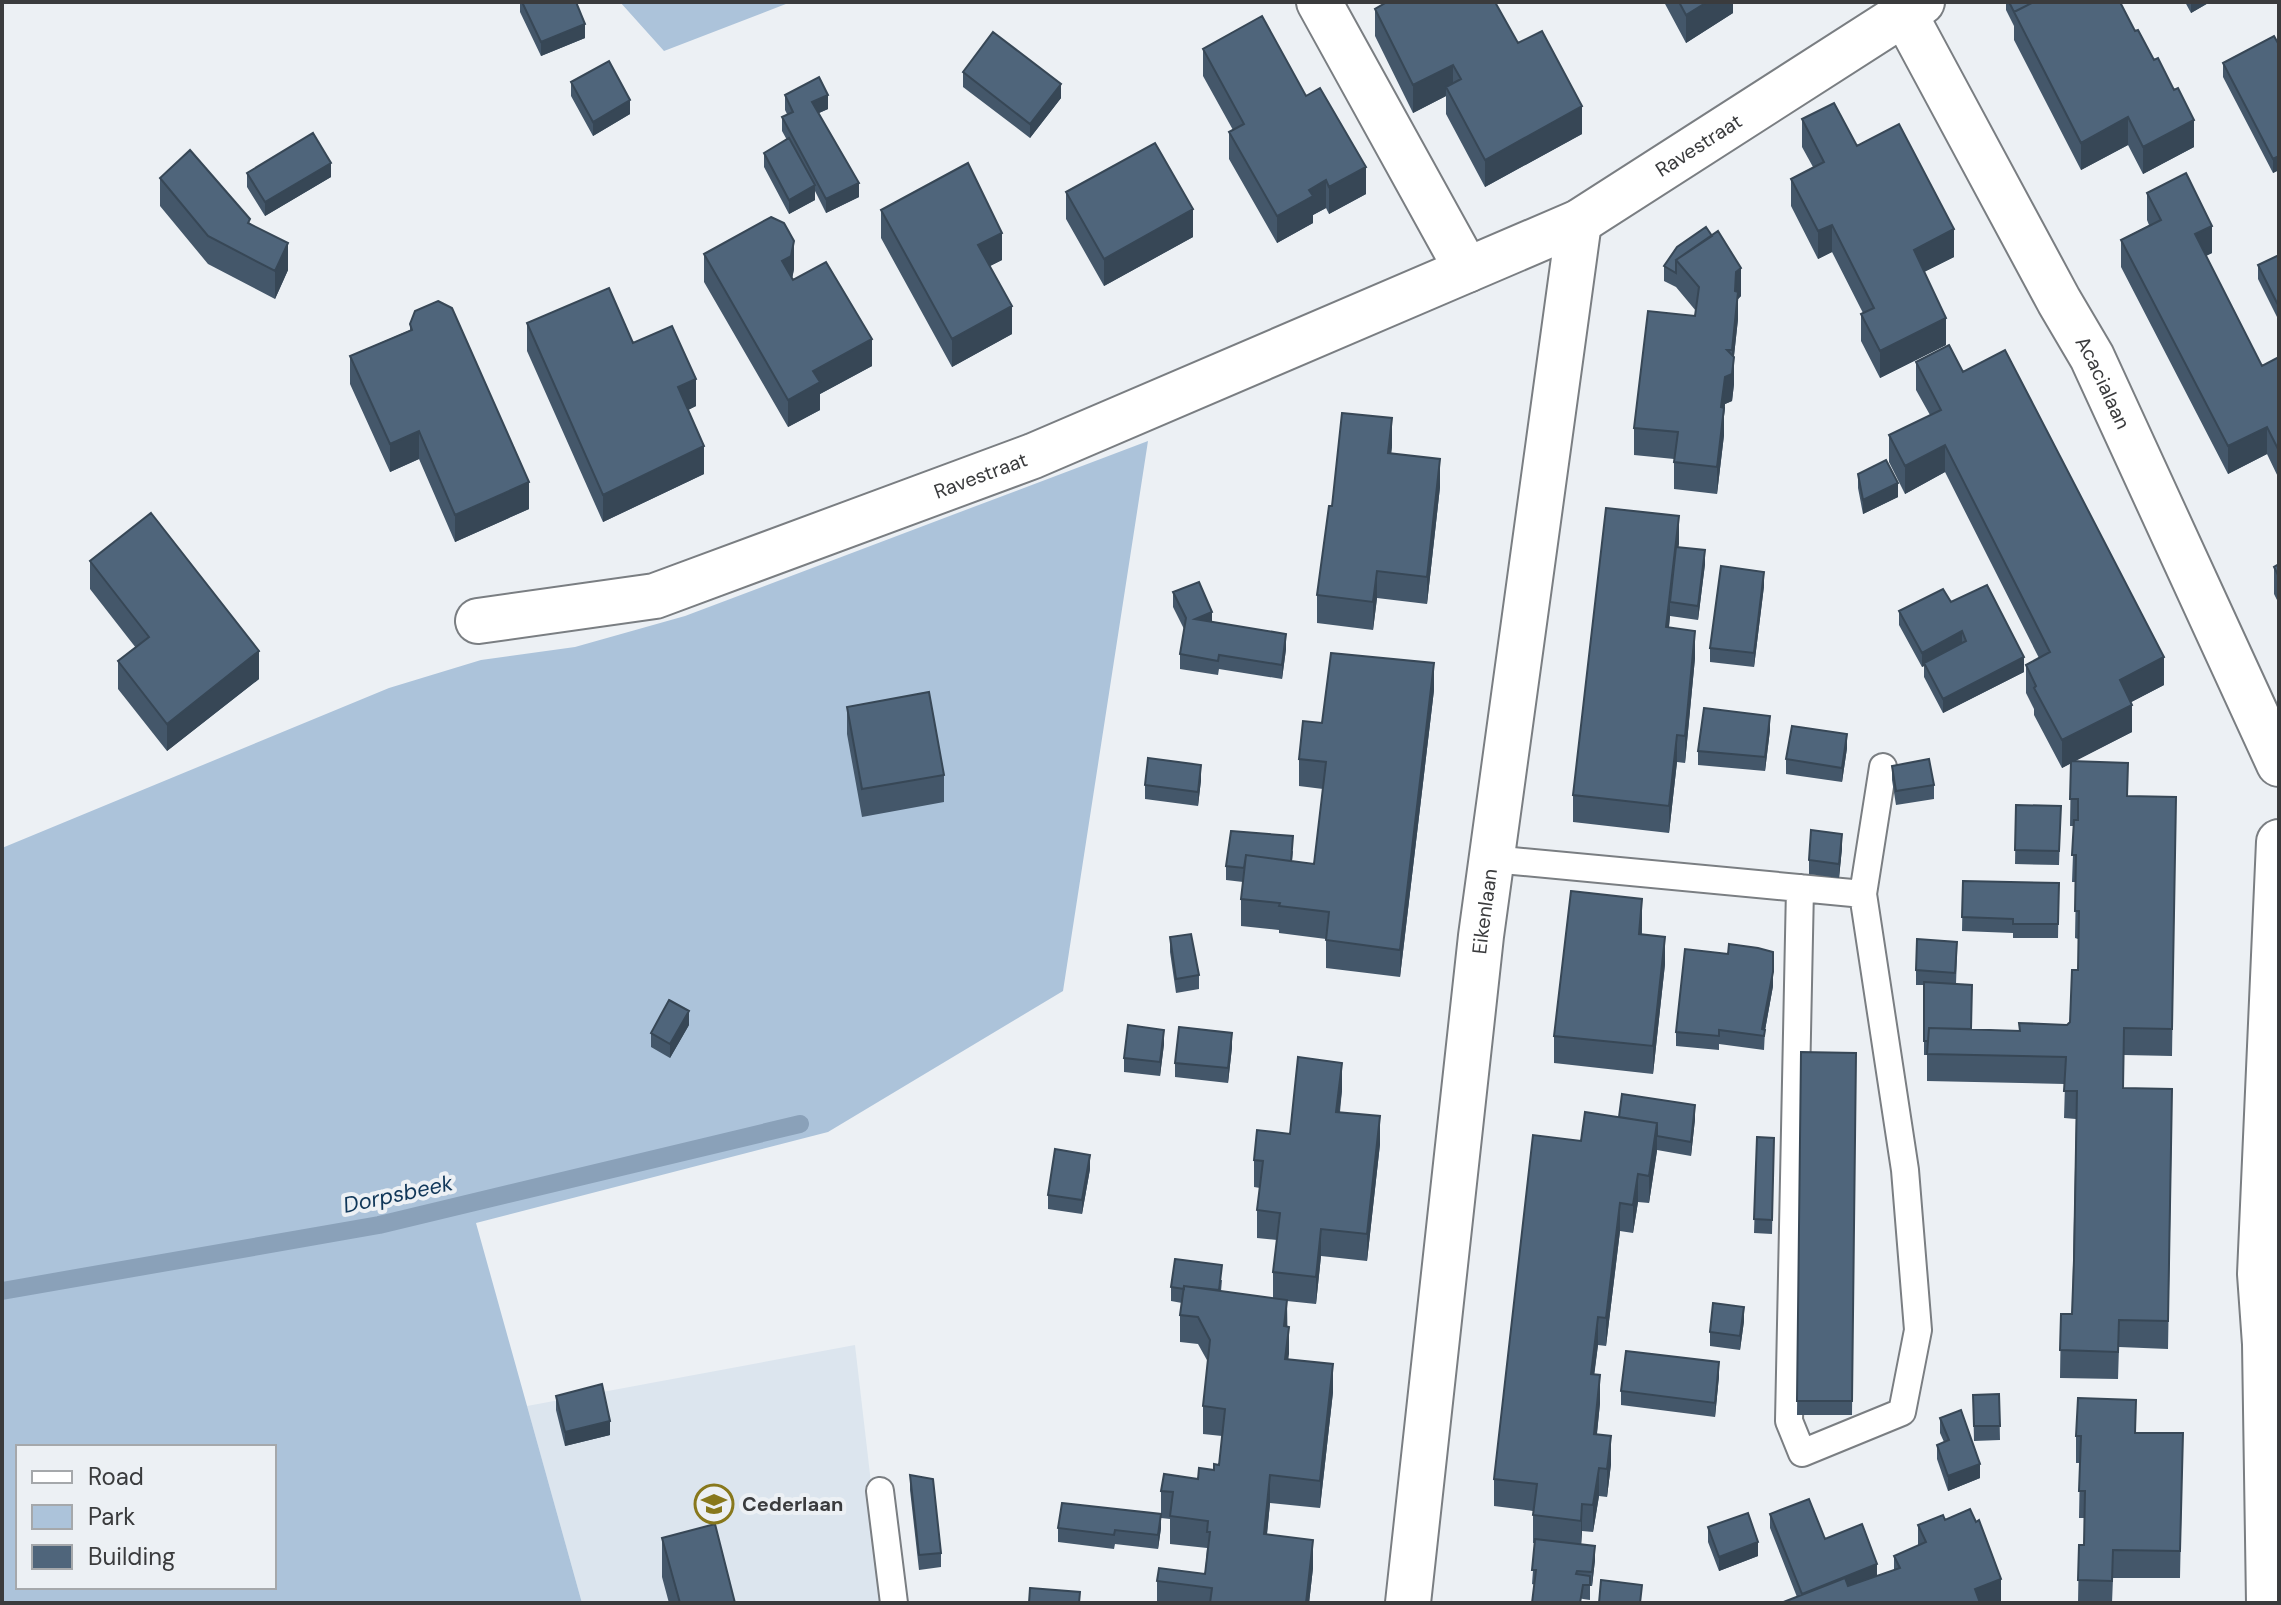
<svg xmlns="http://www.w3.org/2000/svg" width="2281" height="1605" viewBox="0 0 2281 1605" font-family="'DM Sans',sans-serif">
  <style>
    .built { fill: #dce5ee }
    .green { fill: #acc3da; fill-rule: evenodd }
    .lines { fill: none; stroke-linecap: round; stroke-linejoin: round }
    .stream { stroke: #8aa1b9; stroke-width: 18 }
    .service-casing { stroke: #7a7e82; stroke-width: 30 }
    .minor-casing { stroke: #7a7e82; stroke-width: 48 }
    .service { stroke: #fff; stroke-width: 26 }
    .minor { stroke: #fff; stroke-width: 44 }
    .wall { fill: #44576a }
    .shaded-wall { fill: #374756 }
    .building { fill: #4f657b; stroke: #374756; stroke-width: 2 }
    .labels { text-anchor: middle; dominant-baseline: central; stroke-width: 8; stroke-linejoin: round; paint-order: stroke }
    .street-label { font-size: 20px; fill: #3a3b3d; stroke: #ecf0f4 }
    .poi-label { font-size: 20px; font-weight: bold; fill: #3a3b3d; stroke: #ecf0f4; text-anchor: start }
    .water-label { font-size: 22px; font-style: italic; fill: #103759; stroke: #ecf0f4 }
  </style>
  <rect width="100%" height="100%" fill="#ecf0f4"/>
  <path class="built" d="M855 1345 885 1603H582L527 1406Z"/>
  <path class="green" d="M620 2H791L664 51Z
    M1148 441 1063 991 828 1132 476 1223 582 1603H2V848L389 688 481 660 575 647 685 616ZM18 1447H274V1587H18Z"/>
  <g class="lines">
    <path class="stream" d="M2 1291 379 1225 800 1124"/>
    <g class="service-casing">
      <path id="service" d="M1492 859 1863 894
        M1800 888 1789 1421 1802 1453 1902 1412 1918 1330 1905 1170 1863 894 1883 767
        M880 1491 894 1603"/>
    </g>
    <g class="minor-casing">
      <g id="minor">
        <path d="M1319 2 1467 270"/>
        <path id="s1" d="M1904 13 2059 301 2092 357 2279 764"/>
        <path id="s2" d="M478 621 655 596 1033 456 1579 222 1922 2"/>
        <path id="s3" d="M1408 1603 1481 936 1579 222"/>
        <path d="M2269 1603 2265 1344 2260 1274 2279 842"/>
      </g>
    </g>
    <use href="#service" class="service"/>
    <use href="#minor" class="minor"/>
  </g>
  <path class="wall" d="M520 2H576L585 38 541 56 520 12Z
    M1664 2H1733V13L1686 43Z
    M2006 2H2120L2194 147 2143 174 2128 145 2081 170 2014 40V26L2006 10Z
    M2185 2H2210L2191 13Z
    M1375 9 1582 134 1485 187 1446 114V96L1413 113 1375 36Z
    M2279 45V170L2273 173 2223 77V63Z
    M1203 49 1306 96 1366 194 1329 214 1326 208 1313 215V223L1277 243 1229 159V132L1233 130 1203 76Z
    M963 72 1061 98 1030 138 963 87Z
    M571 82 630 114 593 136 571 96Z
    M785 95 828 109 819 113 859 197 826 213 815 191V200L789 214 764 167V153L787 140 782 131V117L787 114 785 110Z
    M1802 119 1857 146 1954 257 1924 272 1946 345 1880 378 1861 341V314L1863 313 1832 252 1818 259 1791 206V179L1813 167 1802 147Z
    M247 173 331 177 265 216 247 187Z
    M160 178 250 223 288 270 275 299 208 264 160 206Z
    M1066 192 1193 237 1104 286 1066 219Z
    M2147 193 2212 253 2206 256 2262 366 2279 357V479L2267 454 2228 474 2121 267V240L2149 225 2147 220Z
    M881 210 1002 260 990 266 1012 334 952 367 881 238Z
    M1677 247 1741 296 1738 299V319L1734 356V384L1732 401 1725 404 1724 416V435L1717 494 1674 489V459L1634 455V428L1695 316 1696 311 1676 287 1664 281V266Z
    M704 254 794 269 792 279 872 366 820 394V410L788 427 704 282Z
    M2279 255V321L2258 279V265Z
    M527 323 633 343 696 406 688 410 704 474 603 522 527 351Z
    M410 324 529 509 455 542 419 459 390 472 350 384V356L410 330Z
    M1916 362 1963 372 2164 685 2131 702 2132 732 2074 761 2128 796 2176 797 2172 1056 2124 1055 2123 1088 2172 1116 2168 1349 2119 1347 2118 1379 2060 1378 2061 1314H2072L2076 1119 2064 1118 2065 1084 1927 1081V1055H1924V985H1916V970L1957 956 1956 984 1971 1029 2019 1031 2067 1025 2070 1022 2078 970V939L2075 938 2076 882H2072L2074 826H2070L2071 763 2062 768 2034 715V709L2026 693V665L2039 658 1945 472 1905 494 1889 462V435L1930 415 1916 390Z
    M1392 446 1391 454 1440 487 1427 604 1377 598 1373 630 1317 623V595L1332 506Z
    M1858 474 1898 497 1863 514 1858 488Z
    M1678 547 1705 564 1698 620 1670 616 1669 627 1695 658 1685 763 1677 762 1669 833 1573 822V795Z
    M90 561 259 679 167 751 118 689V661L136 648 90 589Z
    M2279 564V604L2274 594V567Z
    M1764 586 1754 667 1710 662V648Z
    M1173 592 1212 622 1286 649 1282 679 1219 669 1218 675 1180 669V654L1184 629 1173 607Z
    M1951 602 2024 672 1943 713 1924 677V666L1922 667 1899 625V611Z
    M1434 690 1400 977 1326 968V939L1279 933V930L1241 926V899L1243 882 1226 880V866L1293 851 1292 861 1314 864 1323 789 1299 786V759L1322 723Z
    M847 707 944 775V802L862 817 847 734Z
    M1770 730 1765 771 1698 765V751Z
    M1847 748 1842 782 1786 774V759Z
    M1892 766 1934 785V799L1896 805 1892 780Z
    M1201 780 1198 806 1145 799V785Z
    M2016 805 2061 806 2059 865 2015 864Z
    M1842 848 1839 878 1809 874V860Z
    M1963 881 2059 883 2058 938H2013V933L1962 931Z
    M1642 926V934L1665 964 1653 1074 1554 1063V1036Z
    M1170 937 1199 975V989L1176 993 1170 952Z
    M1773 986 1765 1030 1764 1050 1719 1044V1050L1676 1046V1032Z
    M689 1025 670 1058 651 1047V1033Z
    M1164 1044 1160 1076 1124 1072V1058Z
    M1232 1047 1228 1083 1175 1077V1063Z
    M1801 1052 1856 1053 1852 1415H1797Z
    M1342 1090 1340 1112 1380 1144 1367 1261 1321 1256 1316 1304 1287 1301 1288 1359 1333 1392 1320 1508 1270 1503 1267 1535 1313 1568 1309 1603H1157V1581L1205 1574 1207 1548 1170 1544V1519L1161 1518V1528L1158 1549 1115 1544 1114 1549 1058 1542V1528L1161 1514V1491L1198 1479 1214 1470 1219 1465 1222 1436 1203 1434V1406L1208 1362 1198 1344 1180 1342V1315L1182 1303 1171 1301V1287L1222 1280 1221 1291 1273 1298V1272L1277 1240 1257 1238V1210L1260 1188 1254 1187V1160L1290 1134Z
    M1619 1117 1695 1119 1691 1156 1657 1150 1649 1203 1638 1202 1633 1233 1620 1231 1606 1346 1598 1345 1594 1374 1600 1403 1597 1434 1611 1464 1607 1497 1599 1496 1593 1532 1582 1531 1581 1544 1595 1560 1592 1586H1590V1600L1583 1599 1532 1584 1535 1543H1533V1511L1494 1506V1479L1581 1141Z
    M1757 1137 1774 1138 1772 1234 1754 1233Z
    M1090 1169 1082 1214 1048 1209V1195Z
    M1744 1321 1740 1350 1710 1346V1332Z
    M1719 1376 1715 1417 1621 1405V1391Z
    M1999 1394 2000 1440 1974 1441 1973 1395Z
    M556 1396 610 1435 565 1446 556 1410Z
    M1940 1418 1980 1478 1948 1491 1937 1459V1445L1944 1442 1940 1433Z
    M2136 1433H2183L2180 1578H2113L2112 1603H2078L2079 1545H2084L2085 1518H2079L2080 1463H2076V1436Z
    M910 1475 941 1553V1567L919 1570 910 1490Z
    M1770 1514 1825 1539 1877 1576 1894 1570V1556L1918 1546V1525L1945 1520 2001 1603 1797 1597 1770 1528Z
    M1708 1527 1758 1556 1719 1571 1708 1542Z
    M662 1538 735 1603H669L662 1577Z"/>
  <path class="shaded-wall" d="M1707 2H1733V13L1686 43V15Z
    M2191 2H2210L2191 13Z
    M585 24V38L541 56V42Z
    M1453 65V93L1446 87V96L1413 113V85Z
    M1061 84V98L1030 138V124Z
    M828 95V109L812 116V102Z
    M630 100V114L593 136V122Z
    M1582 106V134L1485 187V160Z
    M2128 117V145L2081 170V143Z
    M2194 120V147L2143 174V147Z
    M2279 156V170L2273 173V159Z
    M331 163V177L265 216V202Z
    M1366 167V194L1329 214V187Z
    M1326 180V208L1313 215V223L1277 243V216L1309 190Z
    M859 183V197L826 213V199Z
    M815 185V200L789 214V200Z
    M1193 209V237L1104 286V259Z
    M1832 225V252L1818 259V231Z
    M2212 226V253L2195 261V234Z
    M1954 229V257L1914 277V250Z
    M1002 233V260L978 272V245Z
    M794 241V269L791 284 782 261Z
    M288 243V270L275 299V271Z
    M1741 268V296L1738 299V319L1732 374 1734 357V384L1732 401 1725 404 1724 416V435L1717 494V467L1721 407 1725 377 1732 374V350L1736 272Z
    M1012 306V334L952 367V339Z
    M1946 318V345L1880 378V351Z
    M872 339V366L820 394V410L788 427V400L813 371Z
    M696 379V406L678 415V387Z
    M1392 418V446L1388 481V453Z
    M2267 427V454L2228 474V446Z
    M419 431V459L390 472V444Z
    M1945 445V472L1905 494V466Z
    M704 446V474L603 522V495Z
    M1440 459V487L1427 604V577Z
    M529 482V509L455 542V515Z
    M1898 483V497L1863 514V500Z
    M1679 516V544L1672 602H1670V616L1666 654V627Z
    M1705 550V564L1698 620V606Z
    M1377 571V598L1373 630V602Z
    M1764 572V586L1754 667V653Z
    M1212 612V626L1195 619Z
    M1695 631V658L1685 763V736Z
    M1962 631V645L1924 663V666L1922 667V653Z
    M1286 634V649L1282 679V665Z
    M259 651V679L167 751V724Z
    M2024 657V672L1943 713V699Z
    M2164 657V685L2120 708V680Z
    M1434 663V690L1400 977V950Z
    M2132 705V732L2062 768V740Z
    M1770 716V730L1765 771V757Z
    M1847 734V748L1842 782V768Z
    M1677 735V762L1669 833V806Z
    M1201 765V780L1198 806V792Z
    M1842 834V848L1839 878V864Z
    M1642 899V926L1639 961V934Z
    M1665 937V964L1653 1074V1046Z
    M1773 952V986L1764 1036 1762 1029Z
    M689 1011V1025L670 1058V1044Z
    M1164 1030V1044L1160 1076V1062Z
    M1232 1033V1047L1228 1083V1068Z
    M1342 1063V1090L1336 1139V1112Z
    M1695 1105V1119L1691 1156V1142Z
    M1380 1116V1144L1367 1261V1234Z
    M1657 1123V1151L1649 1203V1176Z
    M1090 1155V1169L1082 1214V1200Z
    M1638 1174V1202L1633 1233V1205Z
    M1620 1203V1231L1606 1346V1318Z
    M1321 1229V1256L1316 1304V1277Z
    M1287 1300V1327L1284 1326Z
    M1744 1307V1321L1740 1350V1336Z
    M1598 1317V1345L1591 1401V1374Z
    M1289 1327V1354L1285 1386V1359Z
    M1719 1362V1376L1715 1417V1403Z
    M1333 1364V1392L1320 1508V1481Z
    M1600 1375V1403L1594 1461V1434Z
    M610 1421V1435L565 1446V1432Z
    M1611 1436V1464L1607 1497V1469Z
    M1980 1464V1478L1948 1491V1476Z
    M1599 1468V1496L1593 1532V1505Z
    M1270 1475V1503L1264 1562V1534Z
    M1582 1504V1531L1581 1549V1521Z
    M1161 1514V1528L1158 1549V1535Z
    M1313 1540V1568L1309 1603H1306Z
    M1758 1542V1556L1719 1571V1557Z
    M1595 1546V1560L1592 1586V1572Z
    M1877 1564V1578L1815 1603 1802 1594Z
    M2001 1579V1603H1975V1589Z"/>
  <path class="building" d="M522 2H576L585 24 541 42Z
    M1387 2H1495L1518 43 1542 31 1582 106 1485 160 1446 87 1461 79 1453 65 1413 85 1375 9Z
    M1679 2H1707L1686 15Z
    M2009 2H2034L2014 12Z
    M2034 2H2120L2135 31 2138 30 2154 60 2158 58 2174 90 2178 88 2194 120 2143 147 2128 117 2081 143 2014 12Z
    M1262 16 1306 96 1320 88 1366 167 1329 187 1326 180 1309 190 1313 196 1277 216 1229 132 1244 124 1203 49Z
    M993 32 1061 84 1030 124 963 72Z
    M2274 36 2279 45V156L2273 159 2223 63Z
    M609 61 630 100 593 122 571 82Z
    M819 77 828 95 812 102 859 183 826 199 782 117 793 112 785 95Z
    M1834 103 1857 146 1899 124 1954 229 1914 250 1946 318 1880 351 1861 314 1874 308 1832 225 1818 231 1791 179 1824 162 1802 119Z
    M313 133 331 163 265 202 247 173Z
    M789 138 815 185 789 200 764 153Z
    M1155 143 1193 209 1104 259 1066 192Z
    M190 150 250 219 248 223 288 243 275 271 208 236 160 178Z
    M968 163 1002 233 978 245 1012 306 952 339 881 210Z
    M2186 173 2212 226 2195 234 2262 366 2279 357V451L2267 427 2228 446 2121 240 2161 220 2147 193Z
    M771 217 784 223 794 241 791 256 782 261 793 280 826 262 872 339 813 371 820 382 788 400 704 254Z
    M1706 227 1712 236 1676 260V273L1664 266 1677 247Z
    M1718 231 1741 268 1736 272 1735 291 1738 292 1732 350H1727L1734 357 1732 374 1725 377 1721 407 1724 408 1717 467 1674 462 1678 432 1634 428 1648 311 1695 316 1699 287 1676 260Z
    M2279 255V307L2258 265Z
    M609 288 633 343 672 326 696 379 678 387 704 446 603 495 527 323Z
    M438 301 452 308 529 482 455 515 419 431 390 444 350 356 412 330 410 324 415 311Z
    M1949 345 1963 372 2005 350 2164 657 2120 680 2132 705 2062 740 2034 688 2036 686 2026 665 2050 652 1945 445 1905 466 1889 435 1941 410 1916 362Z
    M1342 413 1392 418 1388 453 1440 459 1427 577 1377 571 1373 602 1317 595 1329 506H1332Z
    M1886 460 1898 483 1863 500 1858 474Z
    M1606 508 1679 516 1666 627 1695 631 1685 736 1677 735 1669 806 1573 795Z
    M151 513 259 651 167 724 118 661 149 637 90 561Z
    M1676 547 1705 550 1698 606 1670 602Z
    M2279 564V577L2274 567Z
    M1721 566 1764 572 1754 653 1710 648Z
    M1199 582 1212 612 1195 619 1286 634 1282 665 1219 655 1218 661 1180 654 1186 618 1173 592Z
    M1987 585 2024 657 1943 699 1924 663 1966 641 1962 631 1922 653 1899 611 1943 589 1951 602Z
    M1331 653 1434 663 1400 950 1326 940 1329 912 1279 906 1280 903 1241 899 1246 855 1314 864 1326 762 1299 759 1303 721 1322 723Z
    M929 692 944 775 862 789 847 707Z
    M1704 708 1770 716 1765 757 1698 751Z
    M1792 726 1847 734 1842 768 1786 759Z
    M1148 758 1201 765 1198 792 1145 785Z
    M1929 759 1934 785 1896 791 1892 766Z
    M2071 761 2128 763 2127 796 2176 797 2172 1029 2124 1028 2123 1088 2172 1089 2168 1321 2119 1320 2118 1352 2060 1350 2061 1314H2072L2074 1260 2077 1091H2064L2066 1057 1927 1054 1929 1028 2020 1031 2019 1023 2067 1025 2070 1022 2072 970H2078L2079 911H2075L2076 855H2072L2074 820H2078V799H2070Z
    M2016 805 2061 806 2059 851 2015 850Z
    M1811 830 1842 834 1839 864 1809 860Z
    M1231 831 1293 836 1291 861 1246 855 1244 868 1226 866Z
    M1963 881 2059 883 2058 924H2013V919L1962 917Z
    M1571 891 1642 899 1639 934 1665 937 1653 1046 1554 1036Z
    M1191 934 1199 975 1176 979 1170 937Z
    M1917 939 1957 942 1955 973 1916 970Z
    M1729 944 1758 948 1773 952V972L1762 1029 1765 1030 1764 1036 1719 1030V1036L1676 1032 1685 949 1728 954Z
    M1924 982 1972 985 1971 1029 1929 1028 1928 1041H1924Z
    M669 1000 689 1011 670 1044 651 1033Z
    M1128 1025 1164 1030 1160 1062 1124 1058Z
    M1179 1027 1232 1033 1228 1068 1175 1063Z
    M1801 1052 1856 1053 1852 1401H1797Z
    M1298 1057 1342 1063 1336 1112 1380 1116 1367 1234 1321 1229 1316 1277 1273 1272 1280 1213 1257 1210 1263 1161 1254 1160 1257 1130 1290 1134Z
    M1622 1094 1695 1105 1691 1142 1657 1136V1123L1619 1117Z
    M1585 1112 1657 1123 1649 1176 1638 1174 1633 1205 1620 1203 1606 1318 1598 1317 1591 1374 1600 1375 1594 1434 1611 1436 1607 1469 1599 1468 1593 1505 1582 1504 1581 1521 1533 1515 1537 1484 1494 1479 1533 1135 1581 1141Z
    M1757 1137 1774 1138 1772 1220 1754 1219Z
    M1055 1149 1090 1155 1082 1200 1048 1195Z
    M1175 1259 1222 1265 1219 1290 1184 1286V1289L1171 1287Z
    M1184 1286 1287 1300 1284 1326 1289 1327 1285 1359 1333 1364 1320 1481 1270 1475 1264 1534 1313 1540 1306 1603H1210L1212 1588 1157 1581 1159 1568 1205 1574 1210 1532H1207L1208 1521 1170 1516 1173 1492 1161 1491 1164 1474 1198 1479 1199 1468 1214 1470V1464L1219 1465 1225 1409 1203 1406 1210 1340 1198 1317 1180 1315Z
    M1713 1303 1744 1307 1740 1336 1710 1332Z
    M1626 1351 1719 1362 1715 1403 1621 1391Z
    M602 1384 610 1421 565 1432 556 1396Z
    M1999 1394 2000 1426H1974L1973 1395Z
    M2078 1398 2136 1400 2135 1433H2183L2180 1551 2113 1550 2112 1581 2078 1580 2079 1545H2084L2085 1491H2079L2081 1436H2076Z
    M1961 1410 1980 1464 1948 1476 1937 1445 1949 1440 1940 1418Z
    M910 1475 933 1479 941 1553 919 1555Z
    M1809 1499 1825 1539 1862 1524 1877 1564 1802 1594 1770 1514Z
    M1062 1503 1161 1514 1158 1535 1115 1530 1114 1535 1058 1528Z
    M1970 1509 1976 1522 1979 1520 2001 1579 1975 1589 1980 1603H1781L1845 1578 1848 1586 1900 1568 1894 1556 1926 1542 1918 1525 1943 1515 1945 1520Z
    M1748 1513 1758 1542 1719 1557 1708 1527Z
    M715 1524 735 1603H680L662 1538Z
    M1535 1539 1595 1546 1592 1572 1577 1571 1576 1574 1590 1576V1585H1583L1580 1603H1532L1536 1570H1532Z
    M1601 1580 1642 1585 1640 1603H1599Z
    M1030 1588 1080 1592 1079 1603H1029Z"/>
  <defs>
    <g id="school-ring" transform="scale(2)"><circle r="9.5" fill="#ecf0f4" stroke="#88781c" stroke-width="1.5"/><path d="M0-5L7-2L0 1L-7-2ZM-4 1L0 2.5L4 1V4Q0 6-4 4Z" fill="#88781c"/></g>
  </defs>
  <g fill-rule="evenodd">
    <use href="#school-ring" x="714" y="1504"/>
  </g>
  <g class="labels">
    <g class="street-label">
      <text stroke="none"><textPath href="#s2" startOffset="1318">Ravestraat</textPath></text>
      <text stroke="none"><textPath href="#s1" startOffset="420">Acacialaan</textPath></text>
      <text stroke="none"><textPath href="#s2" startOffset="526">Ravestraat</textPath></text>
      <text stroke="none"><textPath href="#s3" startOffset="696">Eikenlaan</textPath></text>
    </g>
    <g class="poi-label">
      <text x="742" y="1504">Cederlaan</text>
    </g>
    <g class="water-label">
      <text transform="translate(398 1194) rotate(-12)">Dorpsbeek</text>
    </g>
  </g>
  <rect width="2281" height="1605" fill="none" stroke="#3a3b3d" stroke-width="8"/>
  <rect x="16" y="1445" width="260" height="144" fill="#ecf0f4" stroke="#a5a8ab" stroke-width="2"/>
  <rect x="32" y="1471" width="40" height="12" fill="#ffffff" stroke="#a5a8ab" stroke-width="2"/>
  <text x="88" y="1485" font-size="24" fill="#3a3b3d">Road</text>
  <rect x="32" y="1505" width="40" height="24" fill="#acc3da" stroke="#a5a8ab" stroke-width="2"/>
  <text x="88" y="1525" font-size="24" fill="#3a3b3d">Park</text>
  <rect x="32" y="1545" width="40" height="24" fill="#4f657b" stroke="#a5a8ab" stroke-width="2"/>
  <text x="88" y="1565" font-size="24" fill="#3a3b3d">Building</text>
</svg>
